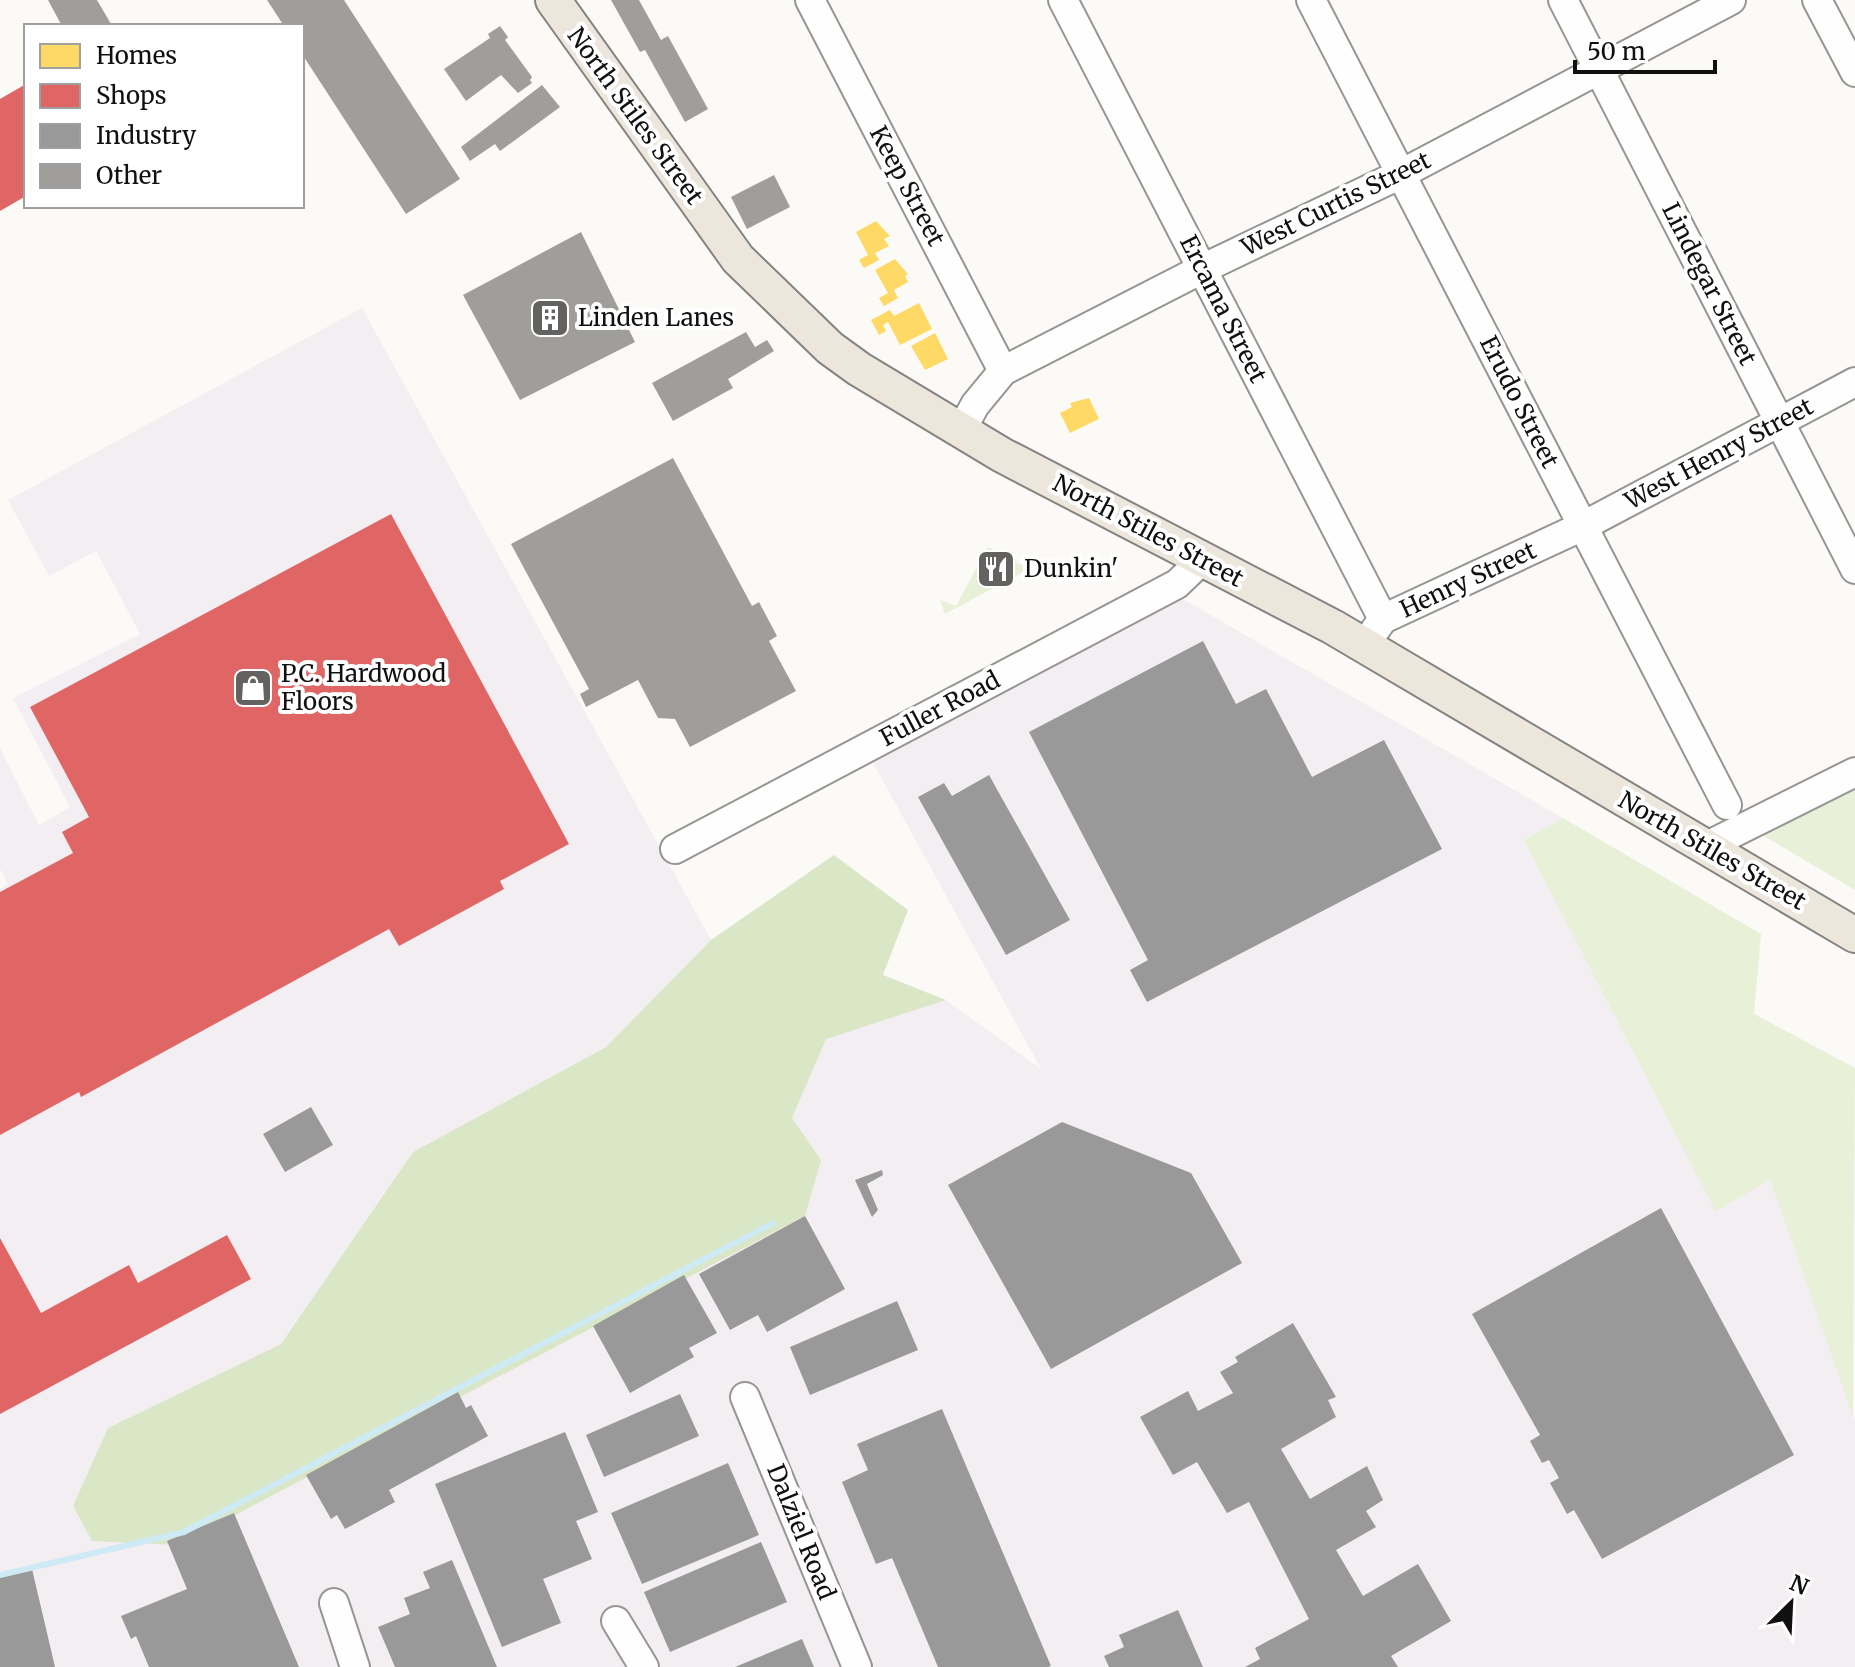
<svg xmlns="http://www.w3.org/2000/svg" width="1855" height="1667" viewBox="0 0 1855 1667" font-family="Merriweather,serif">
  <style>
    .industrial { fill: #f3eef2 }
    .green { fill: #e8f0d7 }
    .forest { fill: #dae7c6 }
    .homes { fill: #ffd966 }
    .shops { fill: #e06666 }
    .industry { fill: #999 }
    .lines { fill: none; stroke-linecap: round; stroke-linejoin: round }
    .stream { stroke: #ceebf5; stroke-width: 6 }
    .building { fill: #a09e9b }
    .minor-casing { stroke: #969594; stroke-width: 32 }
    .major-casing { stroke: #848381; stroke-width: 38 }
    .minor { stroke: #fffefe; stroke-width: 28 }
    .major { stroke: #ece6dc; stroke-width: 34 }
    .labels { text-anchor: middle; stroke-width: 8; stroke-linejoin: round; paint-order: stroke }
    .street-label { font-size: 24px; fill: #101010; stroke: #fff }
    .poi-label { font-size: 24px; fill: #101010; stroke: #fff; text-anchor: start }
  </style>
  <rect width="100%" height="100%" fill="#fcfaf6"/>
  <path class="industrial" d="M362 308 711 940 606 1047 413 1152 281 1344 108 1428 821 1160 791 1119 826 1038 946 1000 1041 1069 871 759 1181 598 1563 818 1525 840 1717 1212 1770 1178 1855 1419V1667H0V889L8 884 0 869V748L39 825 70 807 13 698 140 634 96 551 49 576 8 500Z"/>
  <path class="green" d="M988 547 1029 569 945 614 940 600 956 606Z
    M1855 782V890L1759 833Z
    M1563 818 1761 934 1754 1014 1855 1068 1853 1416 1770 1179 1716 1212 1524 840Z"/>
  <path class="forest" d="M834 855 908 910 883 975 946 1000 826 1039 792 1118 821 1160 805 1216 178 1545 92 1541 73 1506 108 1428 281 1344 413 1152 606 1047 711 940Z"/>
  <path class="homes" d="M876 221 890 236 884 239 889 246 875 253 879 260 864 268 859 260 868 255 856 232Z
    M895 259 908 274 905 276 908 282 894 290 898 298 884 306 879 298 888 293 875 270Z
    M919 303 932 329 900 345 888 322 883 325 886 331 879 335 871 320 890 310 894 316Z
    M935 333 948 359 925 370 911 346Z
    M1089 398 1099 419 1070 433 1060 413 1072 407 1070 403Z"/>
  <path class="shops" d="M26 84V196L0 211V99Z
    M391 514 569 844 500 881 504 889 399 946 389 929 81 1097 79 1092 0 1135V892L73 853 62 832 89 817 30 707Z
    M227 1235 251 1279 0 1414V1238L41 1313 129 1265 138 1283Z"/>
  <path class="industry" d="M1203 641 1236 704 1266 689 1312 777 1384 740 1442 849 1147 1002 1130 970 1148 960 1029 732Z
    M989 775 1070 920 1006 955 918 797 944 783 952 796Z
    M311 1107 333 1145 285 1172 263 1134Z
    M1062 1122 1191 1173 1242 1263 1051 1369 948 1185Z
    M882 1170 883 1175 867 1184 878 1210 872 1217 855 1180Z
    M1661 1208 1794 1455 1602 1559 1574 1510 1567 1514 1550 1483 1559 1478 1549 1460 1542 1463 1530 1441 1540 1435 1472 1314Z
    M805 1216 845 1289 767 1332 758 1315 730 1330 699 1274Z
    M684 1275 717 1333 689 1348 694 1357 630 1393 593 1326Z
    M897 1301 918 1350 810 1395 790 1347Z
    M1293 1323 1336 1397 1328 1400 1336 1417 1281 1449 1310 1499 1367 1466 1383 1500 1366 1511 1376 1527 1336 1550 1363 1596 1418 1564 1451 1621 1391 1656 1398 1667H1245L1260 1659 1255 1648 1309 1619 1249 1502 1227 1513 1197 1462 1173 1475 1140 1417 1188 1391 1198 1411 1233 1393 1220 1372 1238 1362 1235 1357Z
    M458 1392 466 1408 471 1405 488 1436 389 1490 395 1502 345 1529 337 1515 331 1519 306 1475Z
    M680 1394 699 1436 604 1477 586 1435Z
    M942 1409 1051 1666 1048 1667H938L892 1558 876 1564 842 1482 868 1470 857 1444Z
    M565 1432 598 1512 576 1521 592 1559 543 1579 561 1623 502 1647 435 1484Z
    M728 1463 759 1535 642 1584 611 1513Z
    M234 1513 299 1667H149L136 1636 131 1639 121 1616 187 1589 167 1541Z
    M761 1542 787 1602 670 1652 644 1592Z
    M452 1560 497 1667H395L378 1627 410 1614 404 1598 430 1588 423 1572Z
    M32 1569 55 1667H0V1577Z
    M1178 1610 1203 1667H1109L1104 1656 1124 1647 1119 1635Z
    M802 1639 814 1667H735Z"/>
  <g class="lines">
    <path class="stream" d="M0 1575 184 1532 773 1223"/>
  </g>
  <path class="building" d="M48 0H97L111 24 62 26Z
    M267 0H344L460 179 406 214 302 54V26H284Z
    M611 0H639L661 40 668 36 708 109 685 122 645 50 640 52Z
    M500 26 508 37 505 40 532 77 530 80 532 83 518 93 501 75 466 101 444 69 490 38 488 34Z
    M542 85 560 107 500 151 495 144 470 161 461 147Z
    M774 175 790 207 747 229 731 197Z
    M581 232 635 342 520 400 463 295Z
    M746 332 755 347 767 340 774 351 728 379 733 388 673 421 652 383Z
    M673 458 752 606 759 602 777 636 769 641 796 691 690 747 675 719 658 718 638 680 586 707 580 694 589 689 511 544Z"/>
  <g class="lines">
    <defs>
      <path id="minor" d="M810 0 1003 371
        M1063 0 1383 619
        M1311 0 1727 805
        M1563 0 1855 569
        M1817 0 1855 72
        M962 429 975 405 1003 371 1202 269 1401 174 1731 0
        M1373 633 1383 619 1583 526 1855 382
        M1705 847 1855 772
        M675 849 1177 584 1201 561
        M745 1397 857 1667
        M334 1603 355 1667
        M616 1621 644 1667"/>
      <path id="major" d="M553 0 738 259 830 348 859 369 1002 455 1333 627 1855 935"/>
    </defs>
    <use href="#minor" class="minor-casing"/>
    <use href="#major" class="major-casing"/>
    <use href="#minor" class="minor"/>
    <use href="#major" class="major"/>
  </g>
  <defs>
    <symbol id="building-square" viewBox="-11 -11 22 22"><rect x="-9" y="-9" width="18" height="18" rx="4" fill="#636260" stroke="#fff"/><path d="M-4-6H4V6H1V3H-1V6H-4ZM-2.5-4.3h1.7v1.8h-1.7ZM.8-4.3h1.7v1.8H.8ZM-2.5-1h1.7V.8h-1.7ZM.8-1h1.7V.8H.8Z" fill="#fff"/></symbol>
    <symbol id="restaurant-square" viewBox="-11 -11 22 22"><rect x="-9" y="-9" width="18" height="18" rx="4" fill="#636260" stroke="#fff"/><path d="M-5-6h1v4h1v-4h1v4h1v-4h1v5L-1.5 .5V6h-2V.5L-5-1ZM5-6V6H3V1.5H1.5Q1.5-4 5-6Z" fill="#fff"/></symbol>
    <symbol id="shop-square" viewBox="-11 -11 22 22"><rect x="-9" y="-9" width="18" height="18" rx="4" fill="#636260" stroke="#fff"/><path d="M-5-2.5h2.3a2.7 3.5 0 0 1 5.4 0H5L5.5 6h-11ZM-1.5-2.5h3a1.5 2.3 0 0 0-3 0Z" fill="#fff"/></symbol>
  </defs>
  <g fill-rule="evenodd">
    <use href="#building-square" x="528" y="296" width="44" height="44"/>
    <use href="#restaurant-square" x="974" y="547" width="44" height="44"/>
    <use href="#shop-square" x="231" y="666" width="44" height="44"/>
  </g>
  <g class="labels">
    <g class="street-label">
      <text transform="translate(635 116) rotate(54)" y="8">North Stiles Street</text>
      <text transform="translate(907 186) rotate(62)" y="8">Keep Street</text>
      <text transform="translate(1336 204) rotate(-26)" y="8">West Curtis Street</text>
      <text transform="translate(1709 284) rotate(63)" y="8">Lindegar Street</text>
      <text transform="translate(1223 309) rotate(63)" y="8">Ercama Street</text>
      <text transform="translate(1519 402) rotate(63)" y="8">Erudo Street</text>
      <text transform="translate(1719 454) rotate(-28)" y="8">West Henry Street</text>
      <text transform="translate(1148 531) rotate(28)" y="8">North Stiles Street</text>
      <text transform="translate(1468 580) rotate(-25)" y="8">Henry Street</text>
      <text transform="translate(940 709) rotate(-28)" y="8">Fuller Road</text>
      <text transform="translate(1712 851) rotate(30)" y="8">North Stiles Street</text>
      <text transform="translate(801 1532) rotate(68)" y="8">Dalziel Road</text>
    </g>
    <g class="poi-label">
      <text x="578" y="326">Linden Lanes</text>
      <text x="1024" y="577">Dunkin'</text>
      <text x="281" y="682">P.C. Hardwood<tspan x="281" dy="28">Floors</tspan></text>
    </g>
  </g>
  <rect x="24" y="24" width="280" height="184" fill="#ffffff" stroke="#9f9f9f" stroke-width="2"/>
  <rect x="40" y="44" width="40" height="24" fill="#ffd966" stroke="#9f9f9f" stroke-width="2"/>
  <text x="96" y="64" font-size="24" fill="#101010">Homes</text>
  <rect x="40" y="84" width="40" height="24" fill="#e06666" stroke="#9f9f9f" stroke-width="2"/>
  <text x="96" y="104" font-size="24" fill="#101010">Shops</text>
  <rect x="40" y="124" width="40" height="24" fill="#999999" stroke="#9f9f9f" stroke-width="2"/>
  <text x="96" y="144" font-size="24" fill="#101010">Industry</text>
  <rect x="40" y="164" width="40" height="24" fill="#a09e9b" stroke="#9f9f9f" stroke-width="2"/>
  <text x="96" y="184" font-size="24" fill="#101010">Other</text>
  <g transform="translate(1791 1603) rotate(24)" stroke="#ffffff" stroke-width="6" paint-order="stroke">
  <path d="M0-6L14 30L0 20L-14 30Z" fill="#101010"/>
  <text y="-12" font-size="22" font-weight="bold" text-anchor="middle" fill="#101010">N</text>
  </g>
  <path d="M1575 60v12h140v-12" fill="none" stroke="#101010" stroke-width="4"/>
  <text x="1587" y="60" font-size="24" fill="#101010" stroke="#ffffff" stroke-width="6" paint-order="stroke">50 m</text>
</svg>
